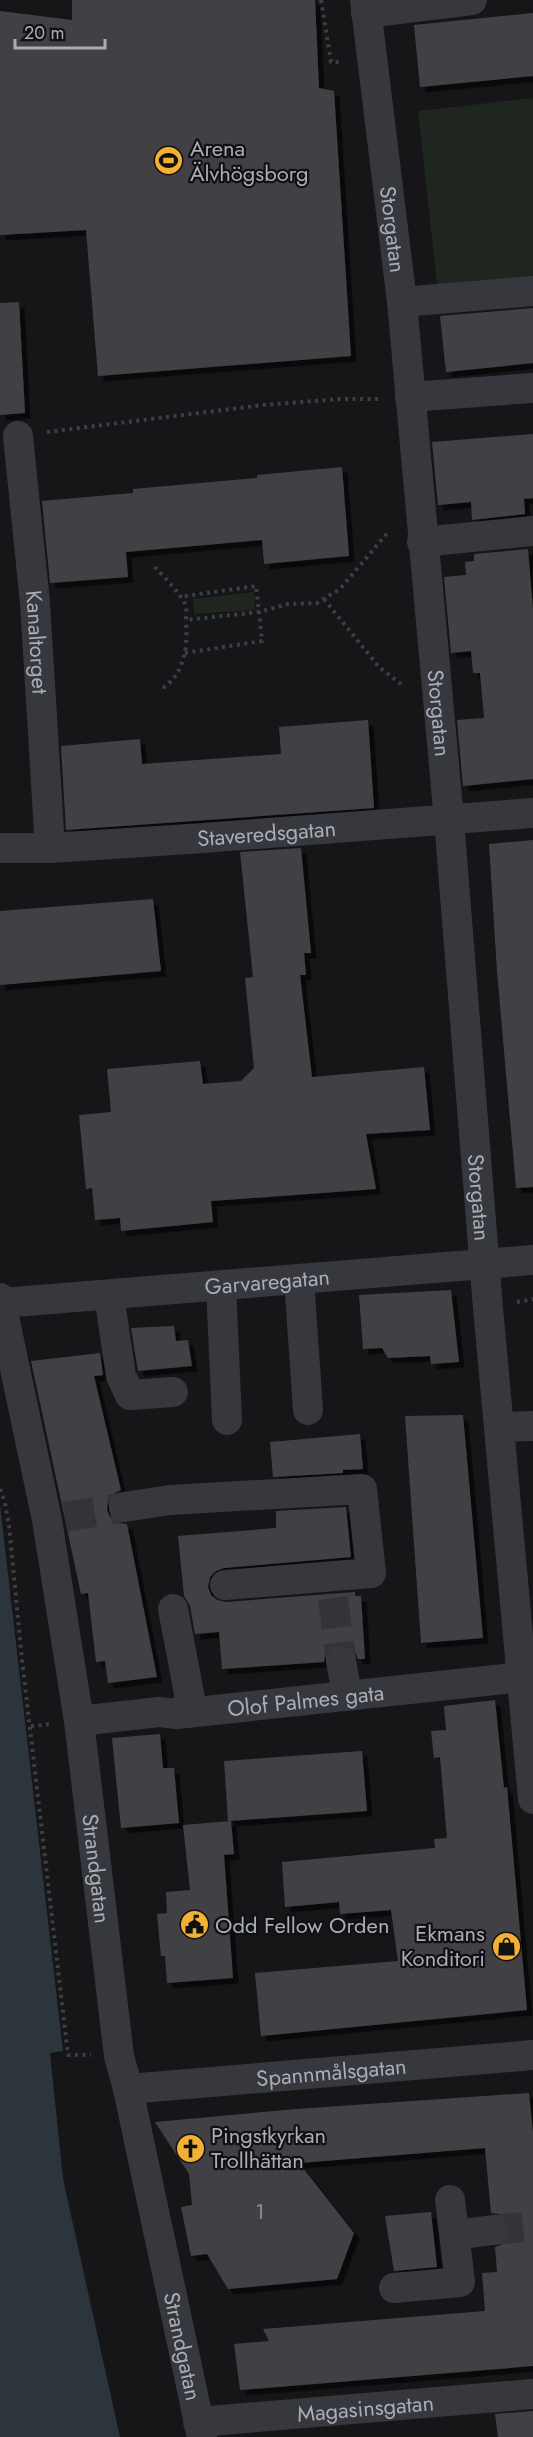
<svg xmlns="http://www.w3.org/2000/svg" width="533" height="2437" viewBox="0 0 533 2437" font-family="Jost,sans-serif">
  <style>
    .green { fill: #1e261f }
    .water { fill: #2c353c }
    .building { fill: #404145; filter: url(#shadow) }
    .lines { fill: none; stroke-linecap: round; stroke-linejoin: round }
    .minor-tunnel { stroke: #333438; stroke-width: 30; stroke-dasharray: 30 15; stroke-linecap: butt }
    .path { stroke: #3d3f44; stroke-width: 4; stroke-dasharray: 3 4.5; stroke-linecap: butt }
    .minor { stroke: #37383d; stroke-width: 30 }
    .labels { text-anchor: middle; stroke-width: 4.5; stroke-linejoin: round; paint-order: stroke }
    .number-label { font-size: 20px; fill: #8e929b }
    .poi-label { font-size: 22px; fill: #a8adb8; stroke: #111113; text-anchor: start }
    .street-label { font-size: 22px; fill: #a8adb8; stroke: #111113 }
  </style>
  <defs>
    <filter id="shadow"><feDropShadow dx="5.5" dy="5.5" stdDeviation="0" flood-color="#0009"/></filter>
  </defs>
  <rect width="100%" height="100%" fill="#161618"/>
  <path class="green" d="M533 98V301L440 311 418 111Z
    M254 592 255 610 194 614 193 599Z"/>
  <path class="water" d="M0 1505 63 2051 50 2053 63 2179 120 2437H0Z"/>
  <path class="building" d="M72 0H315L319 88 334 91 351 356 98 376 86 230 0 235V11L72 20Z
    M533 13V76L420 87 414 25Z
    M19 302 25 413 0 415V303Z
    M533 308V363L446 372 440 316Z
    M533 434V498L524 499 525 514 472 520 471 502 438 505 432 442Z
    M342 467 349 556 264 564 262 540 126 552 128 577 50 583 42 501 133 493V489L257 478V475Z
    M528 549 533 610V779L463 786 457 720 484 718 480 673H473L471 651 451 653 444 577 466 575 465 562 474 561V554Z
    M368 720 374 808 66 830 61 746 140 739 142 764 281 754 279 727Z
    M533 840V1187L516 1188 497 971 489 844Z
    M301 848 311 953H304L306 975H300L312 1077 424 1067 430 1130 366 1134 376 1189 211 1201 213 1222 121 1231 120 1218 95 1220 92 1188 86 1189 79 1115 111 1112 107 1069 200 1061 203 1084 241 1081 254 1068 245 978 253 977 240 852Z
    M153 899 161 971 0 985V911Z
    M451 1290 459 1362 431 1364 430 1356 388 1358 382 1348 363 1349 359 1295Z
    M174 1326 176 1341 188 1340 192 1366 138 1371 131 1328Z
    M100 1353 103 1375 94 1376 121 1490 113 1494 108 1500 107 1510 110 1517 117 1523 127 1524 157 1677 108 1683 105 1661 96 1662 88 1593 81 1594 31 1361Z
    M463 1415 483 1638 421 1643 405 1416Z
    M360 1434 363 1469 343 1470V1473L273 1477 270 1442Z
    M346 1507 351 1557 224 1568 216 1571 210 1577 208 1587 211 1595 217 1600 226 1602 355 1592V1596H361L365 1659H358L354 1649 346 1645 339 1644 329 1648 325 1655 324 1662 222 1669 219 1632 195 1634 190 1606 184 1596 178 1536 276 1528V1511Z
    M495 1700 504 1788 507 1787 527 2010 261 2036 255 1973 398 1961 391 1910 340 1914 339 1902 285 1907 282 1862 435 1848 434 1839 447 1838 440 1757 434 1758 431 1731 446 1730 444 1706Z
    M160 1734 163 1768H174L179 1823 121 1828 112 1738Z
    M362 1751 367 1811 228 1821 224 1761Z
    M231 1821 234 1854 224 1855 233 1978 167 1983 165 1956H161L157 1914 167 1913 166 1892 190 1890 183 1825Z
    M529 2093 533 2133V2366L240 2390 234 2344 269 2341 263 2329 485 2311 482 2273 497 2272 495 2247 503 2244 509 2237 510 2227 506 2219 499 2214 491 2213 485 2148 299 2163 354 2233 337 2279 228 2289 207 2254 191 2256 181 2207 192 2205 189 2174 155 2122 296 2109Z
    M431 2212 437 2267 394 2271 385 2216Z
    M533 2411V2437H498L495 2414Z"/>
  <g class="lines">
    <path class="minor-tunnel" d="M65 1517 124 1507
      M333 1598 341 1661
      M493 2230 533 2226"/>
    <path class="path" d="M321 0 331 62H342
      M47 432 263 405 341 399H382
      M155 567C164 577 180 593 185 604 187 608 186 615 186 620L259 612 256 586 179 597
      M324 599 379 667 401 684
      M185 653 262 641 259 612 288 604 317 603 340 589 389 531
      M163 688C185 673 188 645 186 620
      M517 1302 533 1299
      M0 1489 5 1503 9 1525 22 1660 68 2055H91
      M31 1726 51 1724"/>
    <g class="minor">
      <path id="s1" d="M365 0 402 302 449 820 488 1308 533 1799"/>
      <path d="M366 13 472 0"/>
      <path d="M402 302 533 291"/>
      <path d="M410 397 533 388"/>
      <path id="s2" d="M18 436 35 603 50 848"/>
      <path d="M422 542 533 531"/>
      <path id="s3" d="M0 848H50L189 839 533 813"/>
      <path d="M299 1279 308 1410"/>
      <path d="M221 1286 227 1420"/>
      <path d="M109 1295 121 1376 130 1395 173 1392"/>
      <path id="s4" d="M0 1298 47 1520 79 1721 119 2056 128 2089 202 2437"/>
      <path id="s5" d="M1 1303 533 1260"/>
      <path d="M499 1427 533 1426"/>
      <path d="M124 1507 170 1500 362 1489 371 1573 225 1585"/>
      <path d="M173 1609 191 1704 177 1714"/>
      <path d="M341 1661 347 1694"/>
      <path id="s6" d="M79 1721 159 1712 177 1714 533 1676"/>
      <path id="s7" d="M128 2089 533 2055"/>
      <path d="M455 2235 493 2230"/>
      <path d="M394 2288 460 2282 450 2200"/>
      <path id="s8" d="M198 2422 533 2394"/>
    </g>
  </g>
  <defs>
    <symbol id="stadium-disc" viewBox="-11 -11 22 22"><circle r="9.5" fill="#f2b134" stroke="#111113"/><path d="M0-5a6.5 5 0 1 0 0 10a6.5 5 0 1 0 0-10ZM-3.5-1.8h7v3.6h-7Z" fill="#111"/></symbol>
    <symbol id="civic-disc" viewBox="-11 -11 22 22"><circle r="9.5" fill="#f2b134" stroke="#111113"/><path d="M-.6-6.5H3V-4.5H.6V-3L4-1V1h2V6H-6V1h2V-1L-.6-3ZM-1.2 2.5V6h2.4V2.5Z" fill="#111"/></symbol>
    <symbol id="shop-disc" viewBox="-11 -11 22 22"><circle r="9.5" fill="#f2b134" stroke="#111113"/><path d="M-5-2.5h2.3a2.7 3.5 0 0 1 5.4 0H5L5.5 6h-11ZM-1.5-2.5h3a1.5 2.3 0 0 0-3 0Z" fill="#111"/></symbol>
    <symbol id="church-disc" viewBox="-11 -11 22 22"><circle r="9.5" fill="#f2b134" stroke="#111113"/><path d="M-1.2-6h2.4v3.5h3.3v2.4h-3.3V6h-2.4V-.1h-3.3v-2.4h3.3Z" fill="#111"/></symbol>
  </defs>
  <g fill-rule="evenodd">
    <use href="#stadium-disc" x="152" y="144" width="33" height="33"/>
    <use href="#civic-disc" x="178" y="1908" width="33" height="33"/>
    <use href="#shop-disc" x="490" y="1930" width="33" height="33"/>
    <use href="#church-disc" x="174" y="2132" width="33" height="33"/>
  </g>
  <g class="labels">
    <g class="number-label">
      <text x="260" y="2219">1</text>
    </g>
    <g class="poi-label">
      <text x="190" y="156">Arena<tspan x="190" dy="25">Älvhögsborg</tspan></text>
      <text x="215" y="1933">Odd Fellow Orden</text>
      <text x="485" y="1941" text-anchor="end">Ekmans<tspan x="485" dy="25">Konditori</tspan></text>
      <text x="211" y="2143">Pingstkyrkan<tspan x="211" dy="25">Trollhättan</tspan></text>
    </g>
    <g class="street-label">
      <text dy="8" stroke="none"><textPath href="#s1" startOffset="231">Storgatan</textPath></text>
      <text dy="8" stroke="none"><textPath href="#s2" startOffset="207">Kanaltorget</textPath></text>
      <text dy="8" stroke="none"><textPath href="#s1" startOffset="717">Storgatan</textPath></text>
      <text dy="8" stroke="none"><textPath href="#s3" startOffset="267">Staveredsgatan</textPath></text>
      <text dy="8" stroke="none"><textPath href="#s1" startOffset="1203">Storgatan</textPath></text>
      <text dy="8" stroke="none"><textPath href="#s5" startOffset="267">Garvaregatan</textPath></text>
      <text dy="8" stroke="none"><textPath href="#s6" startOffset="228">Olof Palmes gata</textPath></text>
      <text dy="8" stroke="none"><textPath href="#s4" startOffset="579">Strandgatan</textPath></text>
      <text dy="8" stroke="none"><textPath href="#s7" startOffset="204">Spannmålsgatan</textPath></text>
      <text dy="8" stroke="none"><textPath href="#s4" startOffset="1065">Strandgatan</textPath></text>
      <text dy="8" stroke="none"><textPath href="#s8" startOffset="168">Magasinsgatan</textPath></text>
    </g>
  </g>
  <path d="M15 39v9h90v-9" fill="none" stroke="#a8adb8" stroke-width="3"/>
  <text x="24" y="39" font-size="18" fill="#a8adb8" stroke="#111113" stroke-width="4.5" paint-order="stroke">20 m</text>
</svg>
